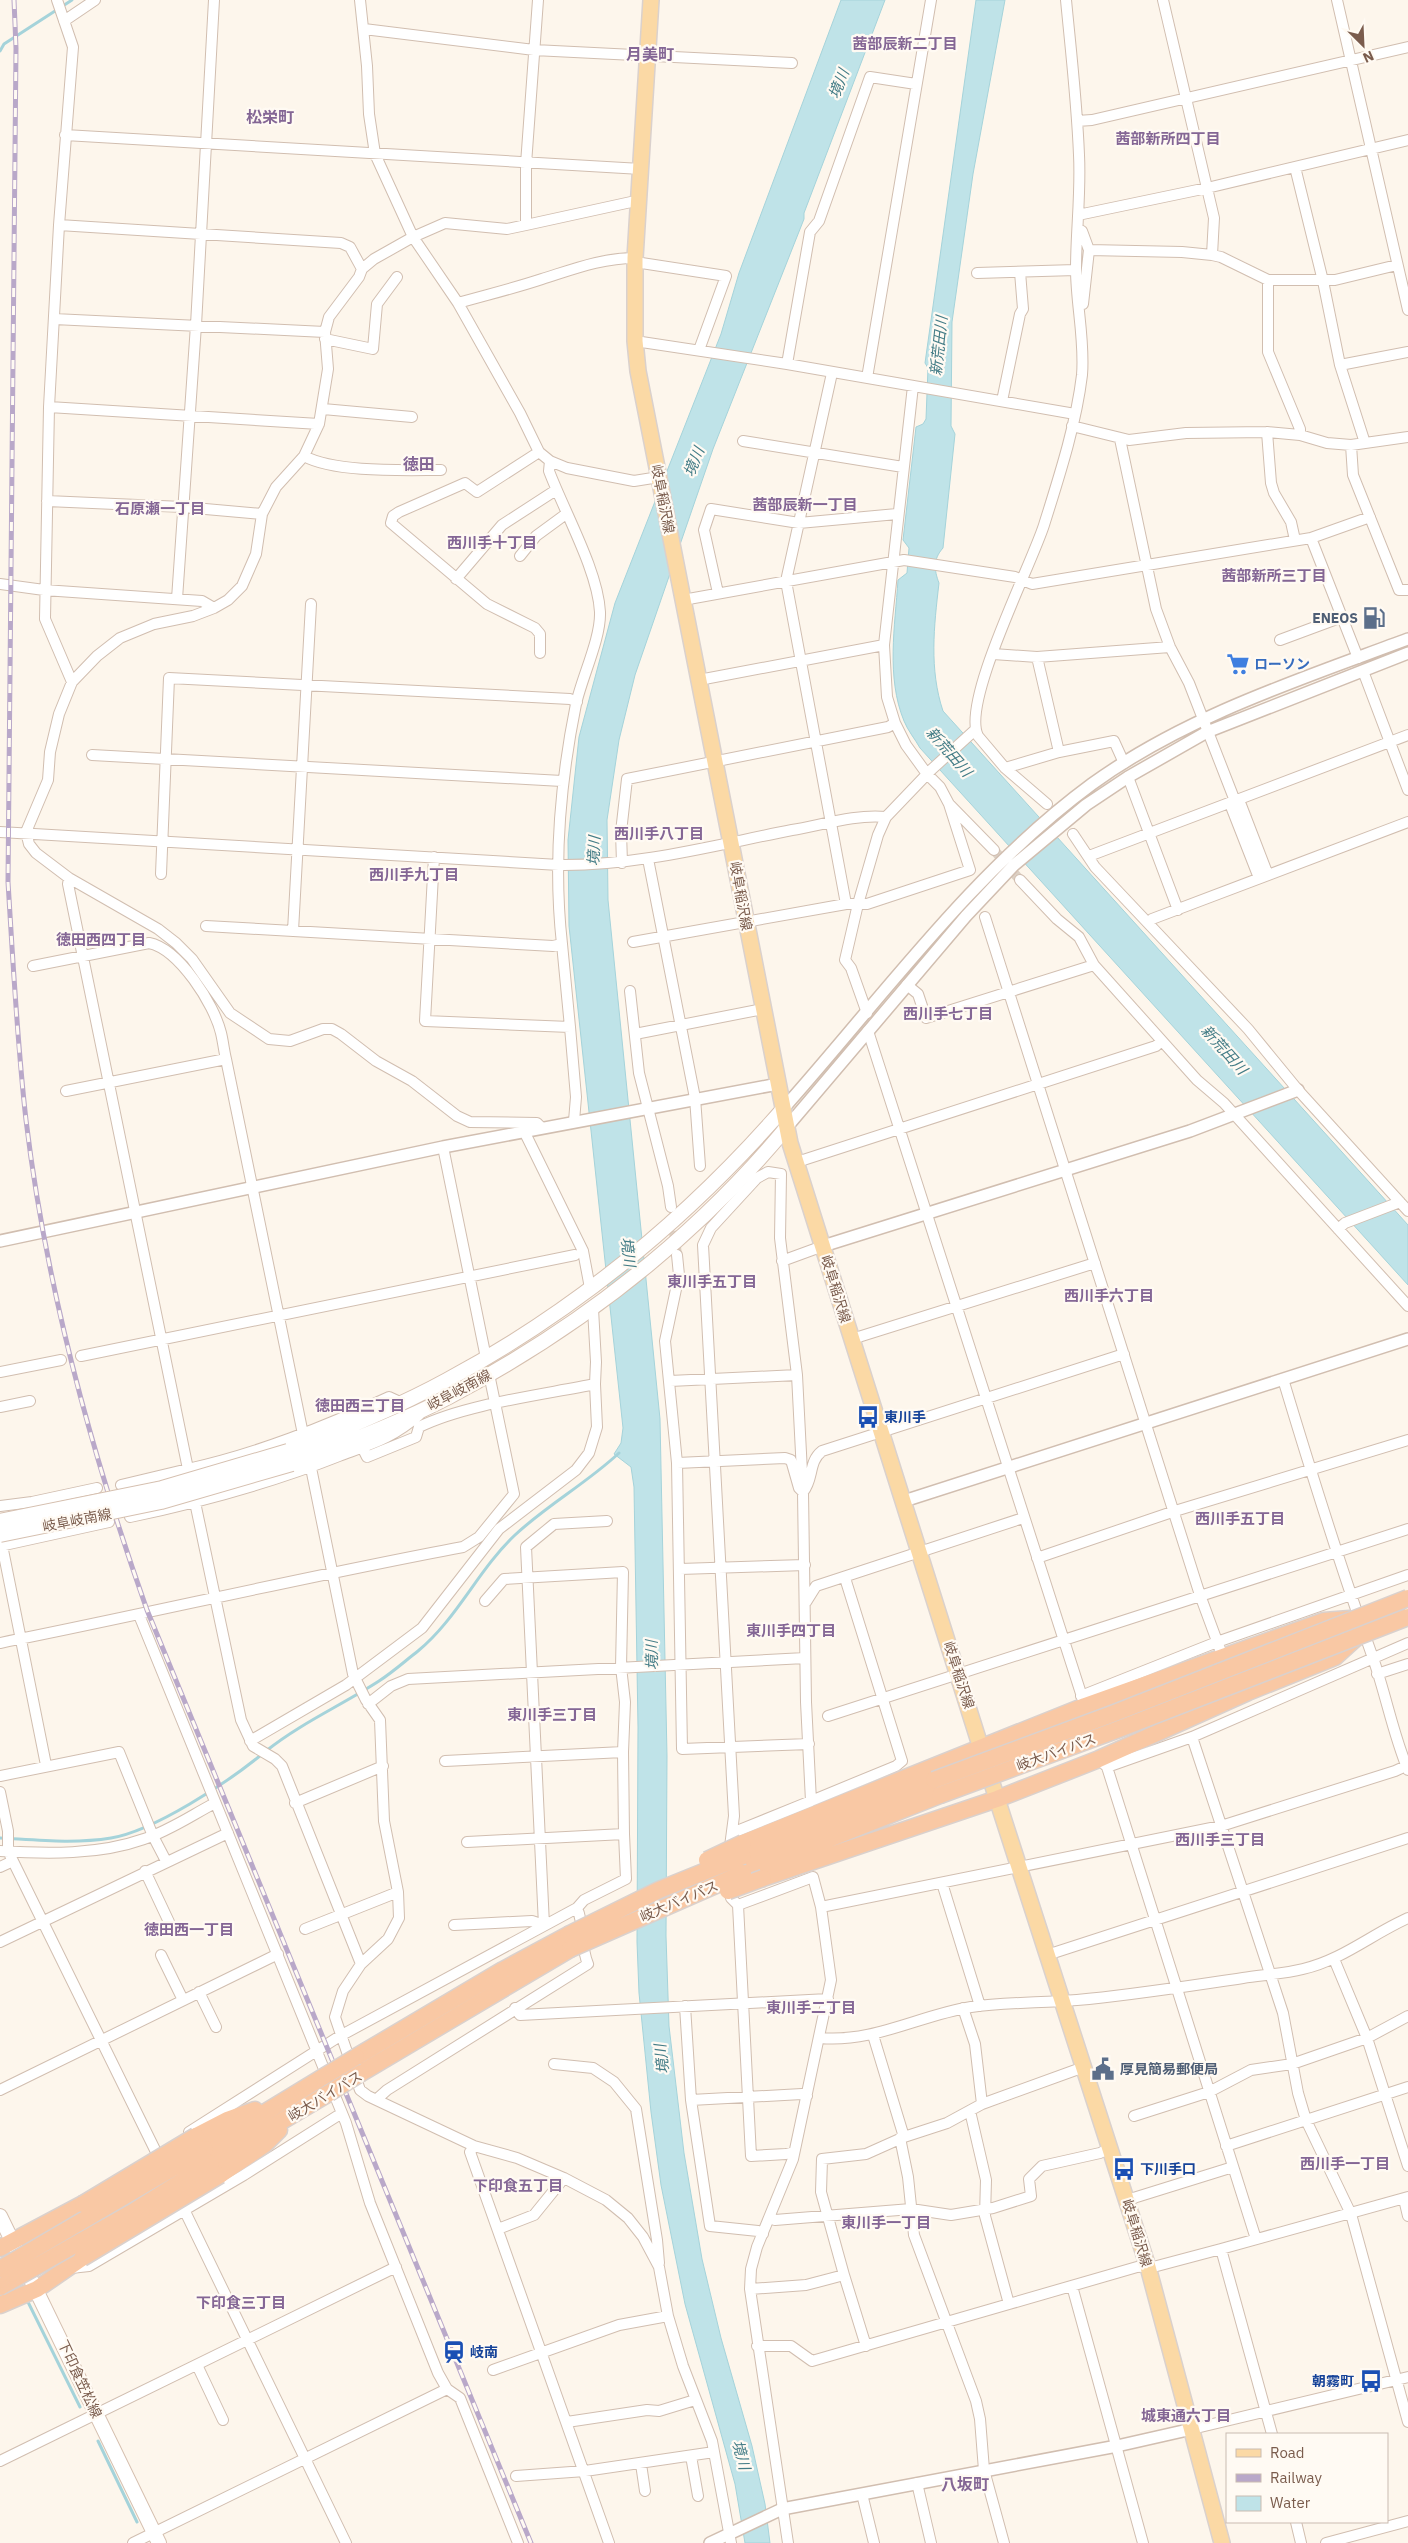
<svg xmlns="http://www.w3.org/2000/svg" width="1408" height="2543" viewBox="0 0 1408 2543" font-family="'IBM Plex Sans','Noto Sans JP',sans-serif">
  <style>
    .water { fill: #bfe3e8; stroke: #a5d3da }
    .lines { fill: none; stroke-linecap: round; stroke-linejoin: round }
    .stream { stroke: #a5d3da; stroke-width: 3 }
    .minor-tunnel { stroke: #dcd0c4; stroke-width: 10; stroke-dasharray: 10 5; stroke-linecap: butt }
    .minor-casing { stroke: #d1beb0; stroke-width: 12 }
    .tertiary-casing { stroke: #d1beb0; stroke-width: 14 }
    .secondary-casing { stroke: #d6c0b0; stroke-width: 16 }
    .primary-casing { stroke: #dad1cd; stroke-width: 18 }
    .trunk-casing { stroke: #dad1cd; stroke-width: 19 }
    .minor { stroke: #fff; stroke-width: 10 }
    .tertiary { stroke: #fff; stroke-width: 11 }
    .secondary { stroke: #fff; stroke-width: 14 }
    .primary { stroke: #fbd9a5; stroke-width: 15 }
    .trunk { stroke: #f9c8a4; stroke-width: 16 }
    .rail-casing { stroke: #b9a8c9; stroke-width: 5 }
    .rail { stroke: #fffaf3; stroke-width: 3; stroke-dasharray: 9; stroke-linecap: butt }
    .secondary-bridge-casing { stroke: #d6c0b0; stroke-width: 16; stroke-linecap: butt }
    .trunk-bridge-casing { stroke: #dad1cd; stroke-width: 19; stroke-linecap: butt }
    .secondary-bridge { stroke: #fff; stroke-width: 14 }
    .trunk-bridge { stroke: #f9c8a4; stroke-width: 16 }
    .labels { text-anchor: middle; stroke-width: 4.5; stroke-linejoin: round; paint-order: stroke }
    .street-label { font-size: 14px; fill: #7a5c4d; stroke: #fffaf3 }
    .service-label { font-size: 14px; font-weight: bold; fill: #4e5e75; stroke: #fffaf3; text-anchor: end }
    .shop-label { font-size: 14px; font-weight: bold; fill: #366cbe; stroke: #fffaf3; text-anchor: start }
    .transit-label { font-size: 14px; font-weight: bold; fill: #164399; stroke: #fffaf3; text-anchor: start }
    .neighbourhood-label { font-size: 15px; font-weight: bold; fill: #846695; stroke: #fffaf3 }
    .water-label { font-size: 15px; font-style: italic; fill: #437c86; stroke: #fffaf3 }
    .quarter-label { font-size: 16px; font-weight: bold; fill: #846695; stroke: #fffaf3 }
  </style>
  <rect width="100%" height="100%" fill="#fdf6ec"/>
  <path class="water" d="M841 0H885L804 213V219L713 449 635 675 619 740 607 820 608 900 660 1419 667 1756 666 1936 669 2026 684 2153 702 2259 721 2338 752 2446 765 2504 770 2543H745L735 2484 685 2304 661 2185 651 2112 639 1993 637 1942 638 1727 634 1487 631 1467 614 1454 621 1443 623 1428 569 926 568 840 579 737 615 603 721 334 739 273Z
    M976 0H1005L973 174 952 322 951 426 955 434 943 548C933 559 934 570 939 583 934 626 929 669 943 711L1408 1225V1285L920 748C915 739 908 731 904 721 886 677 895 626 898 580L907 573 909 548 903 540 916 427 923 424 926 419 928 368 925 363Z"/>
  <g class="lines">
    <path class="stream" d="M0 51 4 44 72 0
      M266 1751C301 1723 342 1705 379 1681 393 1672 405 1661 418 1651 457 1619 478 1570 515 1535 547 1505 587 1483 619 1453
      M0 1838C37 1840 74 1844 111 1838 154 1831 228 1782 261 1755
      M27 2300 80 2407
      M98 2441 137 2522"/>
    <path class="minor-tunnel" d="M1051 808 1073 834
      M994 850 1020 880
      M672 1216 677 1255"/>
    <defs>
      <path id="minor" d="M57 0 73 47 59 225 49 407 45 619 72 682
        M360 0 367 66 369 114 375 154 413 237 458 303 520 413 539 452 550 461 567 468 634 481 659 477
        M538 0 526 164V225L631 202 639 203
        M1163 0 1214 218 1212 255
        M1337 0 1408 310
        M64 21 95 0
        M364 29 534 50 792 63
        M1077 121 1092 120 1408 47
        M65 135 641 169
        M1295 167 1323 281 1340 365 1365 443
        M1078 215 1207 188 1408 140
        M59 225 341 243 350 247 362 269
        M1078 229 1082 231 1089 250 1083 304
        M1089 250 1182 252 1212 255 1221 257 1268 280H1335L1397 265
        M635 262 726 276 699 350
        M977 273 1076 270
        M1268 280V352L1300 429V435
        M458 303C486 295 515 288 542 279 574 269 602 258 635 258
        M54 319 325 332
        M325 339 373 349 377 304 397 277
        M635 341 787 364 1075 414
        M787 364 810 232 819 221 870 77 916 84
        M1340 365 1408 352
        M832 373 786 581 846 904
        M867 378 931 0
        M1002 401 1020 314 1023 309 1020 272
        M49 407 319 424
        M323 409 412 417
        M1072 426 1129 440 1186 433 1267 432 1300 435 1327 443 1351 445 1408 437
        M1267 432 1271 483 1274 493 1291 522 1295 540
        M1120 439 1156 609 1170 647 1189 683 1235 801 1241 805 1268 875
        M743 441 903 467
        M1351 445 1353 475 1399 590H1408
        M539 452 477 492 465 483 399 512 393 516 391 523 487 604 535 628 540 634V653
        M304 456C335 473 405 470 441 470
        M47 501 183 507 262 514
        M1311 538 1358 658
        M520 556 536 536 566 514
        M456 579 502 525 556 490
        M0 584 44 590 202 601 214 608
        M718 593 704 530 711 509 799 523 897 514
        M177 599 196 325 214 0
        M683 600 904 560 1015 577 1032 584 1311 538 1370 517
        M1280 640 1342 617
        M993 654 1037 657 1170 647
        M1037 657 1059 752
        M1363 671 1408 790
        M699 680 884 645
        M92 755 562 781
        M1005 768 1059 752 1114 741 1124 763
        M1128 777 1178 910
        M1235 801 1232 809 1259 878
        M949 804 994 850
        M1047 804 1005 768 978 736C961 702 1031 566 1044 525 1059 477 1076 425 1082 375 1085 340 1076 304 1076 269 1076 231 1081 193 1079 155 1077 103 1071 52 1066 0
        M0 832 559 865C638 866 715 845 792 830 822 825 855 814 886 817
        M1073 834 1095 867 1248 1029 1298 1090 1408 1211
        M1089 856 1408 735
        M434 857 425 1021 570 1027 562 944
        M648 859 695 1098 700 1166
        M622 863 621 832 627 779 888 727 895 723
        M161 874 169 678 570 699 577 702
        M69 878 158 929 176 943 192 959 230 1013 269 1039 290 1041 323 1029H332L341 1034 376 1061 412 1081 457 1116 470 1122 537 1123 542 1128
        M1020 880 1057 919 1079 937 1094 965 1197 1080 1224 1103 1408 1306
        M985 917 1200 1595 1221 1652
        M1148 923 1152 919 1408 822
        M206 926 553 946 562 944C553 863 560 783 576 704 582 677 601 638 600 612 598 571 564 511 549 471L550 461
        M293 931 311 604
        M633 942 846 904H867L970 870 949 804 940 787 927 774 906 745 895 723 887 697 884 645 913 386
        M33 966 149 943C179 949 214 1004 221 1033 223 1041 224 1051 226 1059
        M907 985 918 994 926 1018 1094 965
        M630 991 639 1073 668 1186 671 1207
        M867 1013 851 968 845 960 858 904 878 835 886 817 931 770 975 730
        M570 1027 576 1097 574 1121
        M868 1031 1085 1706
        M635 1034 763 1009
        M66 1091 226 1059 304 1439
        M524 1131 583 1251 590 1288
        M443 1147 486 1358
        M797 1162 1156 1046 1161 1041
        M1338 1229 1345 1223 1400 1202
        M677 1255 679 1275 665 1341 677 1463 682 1749 809 1744
        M782 1261 823 1246
        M852 1339 1095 1263
        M81 1356 575 1255
        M0 1372 61 1360
        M1283 1379C1311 1472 1340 1566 1373 1658 1386 1695 1393 1734 1408 1770
        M670 1381 797 1375
        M402 1403 389 1397C324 1427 259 1453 188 1469L68 884 69 878 36 853 29 844 26 832 48 780 50 752 59 714 72 682 97 656 120 638 154 624 193 616 214 608 228 600 242 586 256 554 262 514 276 487 304 456 319 424 328 369 325 332 329 317 359 277 362 269 374 259 413 237 445 223 507 229 526 225
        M0 1407 30 1401
        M362 1447 367 1457 416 1437 419 1427C466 1404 541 1395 595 1384L596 1362 593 1309
        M310 1463 353 1674 366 1700 380 1720 384 1821 398 1892 399 1918 388 1939 361 1964 343 1991 335 2017 360 2090 368 2096 474 2146 517 2158 564 2178 606 2200 628 2218 643 2237 659 2267 668 2316 683 2366 712 2441 731 2543
        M677 1463 785 1458 791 1460 799 1488 803 1492C814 1479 808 1462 822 1451L1124 1354
        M121 1485 188 1469 241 1720 253 1746 275 1759 282 1766 361 1964
        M0 1506 32 1502 97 1488
        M130 1517C201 1502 271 1483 339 1456 371 1444 393 1438 419 1415
        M0 1535 46 1765
        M0 1546 109 1522
        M1037 1558 1175 1511 1408 1440
        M680 1569 805 1565
        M485 1601 504 1579 623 1572 621 1667 625 1702 623 1752 624 1834
        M806 1602 816 1586 1023 1518
        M139 1615 346 2123 370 2203 438 2373 447 2389 460 2398 518 2543
        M0 1643C155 1612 308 1576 463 1547L479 1537 514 1494 489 1374
        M1377 1674 1408 1664
        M1081 1696 1217 1642 1408 1575
        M368 1704 391 1686 408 1679 805 1658
        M828 1716 1408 1529
        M1192 1737 1283 2013 1298 2093 1306 2120 1351 2214 1408 2422
        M250 1741 346 1685 422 1628 499 1529 576 1470 589 1453 597 1427 595 1384
        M1099 1759 1107 1767 1256 2239
        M445 1761 623 1752
        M1107 1767 1192 1737 1408 1643
        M0 1776 119 1752 153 1836 166 1861
        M0 1792 8 1831V1851L161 2162
        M811 1801 896 1766 902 1761 845 1578
        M295 1803 383 1766
        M0 1851C47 1854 99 1855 144 1839 169 1831 192 1815 215 1803
        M729 1854 734 1816 703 1245 711 1228 757 1178 768 1172 781 1174 780 1238 797 1375 803 1492 806 1702 811 1801 732 1833
        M0 1867 13 1861
        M145 1871 169 1922
        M942 1883 980 2006
        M731 1886V1898L738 1905
        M738 1905 813 1877 821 1907 831 1980 793 2159 757 2247 751 2269 750 2289 788 2543
        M738 1905 751 2156 786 2154 794 2152
        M821 1907 1221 1826 1395 1771 1408 1765
        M454 1925 532 1921 544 1925 526 1547 554 1524 607 1521
        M305 1929 398 1892
        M0 1942 228 1833
        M161 1955 183 2000
        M1047 1955 1408 1838
        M1334 1959 1367 2038 1408 2166
        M199 1992 216 2027
        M685 2006 691 2100
        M515 2008 520 2015 828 1999
        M963 2008 975 2044 982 2104
        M873 2035 904 2137
        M820 2038C874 2043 920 2015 971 2007 1006 2002 1042 2003 1077 2000 1133 1995 1188 1986 1243 1978 1262 1975 1283 1974 1303 1969 1342 1960 1372 1934 1408 1918
        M554 2064 593 2068 614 2082 636 2109 657 2240 659 2263
        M0 2090 278 1954
        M377 2099 387 2090 588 1964C580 1946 585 1926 577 1908
        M1134 2116 1209 2092 1251 2070 1292 2064 1367 2038 1408 2016
        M189 2132 340 2036 577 1908 584 1900 626 1879 624 1834 467 1842
        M900 2138 908 2177 914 2235 976 2401 980 2419 984 2470 1004 2543
        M474 2146 470 2152 609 2543
        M1226 2146 1408 2087
        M177 2195 346 2543
        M1404 2199 1408 2216
        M1127 2200 1233 2167
        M771 2218 775 2220 911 2209 951 2215 993 2208 1031 2196 1029 2179 1042 2166 1100 2153 1110 2148
        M498 2229 534 2215 564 2178
        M763 2234 758 2231 710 2226 691 2100 802 2094 807 2096
        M1221 2249 1272 2434
        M71 2268 89 2266 244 2175 342 2113
        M844 2275 821 2192 822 2159 866 2154 904 2137 947 2123 982 2104 1084 2067
        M1072 2286 1143 2543
        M750 2289 806 2285 844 2275 866 2346
        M1009 2304 1137 2267 1157 2266 1221 2249 1408 2197
        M757 2346H791L812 2361 1009 2304 985 2216 986 2180 970 2111
        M197 2365 223 2420
        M493 2370 619 2325 668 2316
        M567 2422 647 2410 659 2411 695 2400
        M1192 2429 1408 2377
        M691 2456 698 2496
        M0 2461 396 2267
        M641 2464 645 2491
        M516 2476 585 2471 714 2452
        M917 2483 931 2543
        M862 2494 874 2543
        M1296 2522 1301 2543
        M133 2543 447 2389
        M1326 2543 1408 2521"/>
      <path id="tertiary" d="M783 1109C882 998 971 873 1092 784 1186 716 1301 679 1408 639
        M787 1127 966 916 1014 865 1086 805 1128 777 1207 732 1408 653
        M0 1241 443 1147 778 1084
        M823 1246 1190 1131 1298 1090
        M904 1501 1408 1339
        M710 2543 782 2509 1117 2446 1192 2429"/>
      <path id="secondary" d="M288 1451C342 1430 396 1408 447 1380 575 1311 688 1218 783 1109
        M292 1464C345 1443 399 1423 449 1397 577 1329 694 1239 787 1127
        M0 2216 159 2543"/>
      <path id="primary" d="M651 0 635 258V341L638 371 790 1143 997 1799 1148 2267 1222 2543"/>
      <path id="trunk" d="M743 1843 1085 1706 1324 1621 1350 1619
        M743 1856 934 1780
        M743 1873 940 1795
        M763 1878 997 1799 1099 1759 1248 1692 1335 1657 1357 1637
        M356 2057 503 1970 568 1935
        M361 2073 570 1949
        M196 2136 227 2120 255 2110
        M205 2149 323 2077
        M211 2163 329 2093
        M220 2175 264 2145 279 2130
        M0 2248 83 2204
        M0 2305 37 2289 82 2258"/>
    </defs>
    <use href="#minor" class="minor-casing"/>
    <use href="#tertiary" class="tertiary-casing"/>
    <use href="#secondary" class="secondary-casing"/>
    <use href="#primary" class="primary-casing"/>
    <use href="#trunk" class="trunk-casing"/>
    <use href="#minor" class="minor"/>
    <use href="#tertiary" class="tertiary"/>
    <use href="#secondary" class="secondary"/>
    <use href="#primary" class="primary"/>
    <use href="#trunk" class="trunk"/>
    <defs>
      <path id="rail" d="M14 0 16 48 8 882C13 962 17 1041 26 1120 46 1287 91 1452 147 1610L531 2543"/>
    </defs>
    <use href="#rail" class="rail-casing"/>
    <use href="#rail" class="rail"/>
    <defs>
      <path id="secondary-bridge" d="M0 1521 162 1488 288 1451
        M0 1535 161 1502 292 1464"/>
      <path id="trunk-bridge" d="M934 1780 1112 1714 1408 1598
        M940 1795 1119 1729 1408 1617
        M707 1860 743 1843
        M728 1891 763 1878
        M568 1935 659 1890 743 1856
        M570 1949 743 1873
        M323 2077 356 2057
        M329 2093 361 2073
        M83 2204 196 2136
        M82 2258 220 2175
        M0 2269 205 2149
        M0 2287 131 2213 211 2163"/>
    </defs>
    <use href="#secondary-bridge" class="secondary-bridge-casing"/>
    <use href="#trunk-bridge" class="trunk-bridge-casing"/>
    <use href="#secondary-bridge" class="secondary-bridge"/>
    <use href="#trunk-bridge" class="trunk-bridge"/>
  </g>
  <defs>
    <symbol id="fuel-bare" viewBox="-9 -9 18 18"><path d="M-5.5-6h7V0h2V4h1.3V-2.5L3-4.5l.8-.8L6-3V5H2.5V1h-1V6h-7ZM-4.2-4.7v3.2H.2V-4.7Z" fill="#5c6f8a" stroke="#fffaf3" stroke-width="2.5" paint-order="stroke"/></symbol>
    <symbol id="supermarket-bare" viewBox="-9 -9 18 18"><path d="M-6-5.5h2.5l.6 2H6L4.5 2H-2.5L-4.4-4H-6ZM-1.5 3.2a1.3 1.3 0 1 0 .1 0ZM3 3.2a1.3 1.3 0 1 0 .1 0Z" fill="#3f7fe0" stroke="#fffaf3" stroke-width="2.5" paint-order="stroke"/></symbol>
    <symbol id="bus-bare" viewBox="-9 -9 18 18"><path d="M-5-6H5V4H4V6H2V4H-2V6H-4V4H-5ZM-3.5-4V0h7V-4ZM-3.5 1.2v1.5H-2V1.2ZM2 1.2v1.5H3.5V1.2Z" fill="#1a4fb4" stroke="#fffaf3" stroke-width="2.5" paint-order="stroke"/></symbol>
    <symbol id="civic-bare" viewBox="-9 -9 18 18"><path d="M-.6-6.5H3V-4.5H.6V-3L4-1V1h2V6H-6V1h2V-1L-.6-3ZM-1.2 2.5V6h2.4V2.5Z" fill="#5c6f8a" stroke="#fffaf3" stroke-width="2.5" paint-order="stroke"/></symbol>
    <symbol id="station-bare" viewBox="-9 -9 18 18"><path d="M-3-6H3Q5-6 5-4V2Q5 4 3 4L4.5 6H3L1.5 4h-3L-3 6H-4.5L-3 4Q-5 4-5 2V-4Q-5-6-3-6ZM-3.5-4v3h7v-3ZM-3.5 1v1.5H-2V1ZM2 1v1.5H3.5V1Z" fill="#1a4fb4" stroke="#fffaf3" stroke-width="2.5" paint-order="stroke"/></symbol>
  </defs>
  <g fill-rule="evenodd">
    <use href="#fuel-bare" x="1358" y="602" width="32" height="32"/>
    <use href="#supermarket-bare" x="1222" y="648" width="32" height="32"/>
    <use href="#bus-bare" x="852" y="1401" width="32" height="32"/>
    <use href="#civic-bare" x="1087" y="2053" width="32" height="32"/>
    <use href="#bus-bare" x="1108" y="2153" width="32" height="32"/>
    <use href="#station-bare" x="438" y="2336" width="32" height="32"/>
    <use href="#bus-bare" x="1355" y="2365" width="32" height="32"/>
  </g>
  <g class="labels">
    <g class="street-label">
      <text transform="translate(663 499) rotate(79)" y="5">岐阜稲沢線</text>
      <text transform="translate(741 896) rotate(80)" y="5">岐阜稲沢線</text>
      <text transform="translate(836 1289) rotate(73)" y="5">岐阜稲沢線</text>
      <text transform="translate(459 1390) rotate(-28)" y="5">岐阜岐南線</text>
      <text transform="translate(77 1520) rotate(-11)" y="5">岐阜岐南線</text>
      <text transform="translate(959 1675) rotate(72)" y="5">岐阜稲沢線</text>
      <text transform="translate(1056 1752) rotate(-20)" y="5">岐大バイパス</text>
      <text transform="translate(679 1901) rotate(-23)" y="5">岐大バイパス</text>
      <text transform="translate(325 2096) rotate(-31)" y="5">岐大バイパス</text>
      <text transform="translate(1137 2233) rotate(73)" y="5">岐阜稲沢線</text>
      <text transform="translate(80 2379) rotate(65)" y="5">下印食笠松線</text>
    </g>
    <g class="service-label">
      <text x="1358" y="623">ENEOS</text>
      <text x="1120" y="2074" text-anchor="start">厚見簡易郵便局</text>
    </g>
    <g class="shop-label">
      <text x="1254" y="669">ローソン</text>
    </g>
    <g class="transit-label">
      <text x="884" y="1422">東川手</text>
      <text x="1140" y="2174">下川手口</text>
      <text x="470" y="2357">岐南</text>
      <text x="1354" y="2386" text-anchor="end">朝霧町</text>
    </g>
    <g class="neighbourhood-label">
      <text x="905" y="49">茜部辰新二丁目</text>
      <text x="1168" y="144">茜部新所四丁目</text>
      <text x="805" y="510">茜部辰新一丁目</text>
      <text x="160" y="514">石原瀬一丁目</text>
      <text x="492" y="548">西川手十丁目</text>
      <text x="1274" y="581">茜部新所三丁目</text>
      <text x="659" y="839">西川手八丁目</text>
      <text x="414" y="880">西川手九丁目</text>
      <text x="101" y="945">徳田西四丁目</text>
      <text x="948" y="1019">西川手七丁目</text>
      <text x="712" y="1287">東川手五丁目</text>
      <text x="1109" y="1301">西川手六丁目</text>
      <text x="360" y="1411">徳田西三丁目</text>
      <text x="1240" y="1524">西川手五丁目</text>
      <text x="791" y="1636">東川手四丁目</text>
      <text x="552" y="1720">東川手三丁目</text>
      <text x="1220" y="1845">西川手三丁目</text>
      <text x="189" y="1935">徳田西一丁目</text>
      <text x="811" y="2013">東川手二丁目</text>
      <text x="1345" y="2169">西川手一丁目</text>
      <text x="518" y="2191">下印食五丁目</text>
      <text x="886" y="2228">東川手一丁目</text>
      <text x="241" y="2308">下印食三丁目</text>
      <text x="1186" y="2421">城東通六丁目</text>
    </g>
    <g class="water-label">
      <text transform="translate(839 84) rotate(-69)" y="5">境川</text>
      <text transform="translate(939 346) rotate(-84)" y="5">新荒田川</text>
      <text transform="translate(694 462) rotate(-68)" y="5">境川</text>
      <text transform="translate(949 752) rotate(49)" y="5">新荒田川</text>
      <text transform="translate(594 851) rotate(-87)" y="5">境川</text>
      <text transform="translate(1224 1050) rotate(48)" y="5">新荒田川</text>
      <text transform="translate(628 1252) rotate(83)" y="5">境川</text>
      <text transform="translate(652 1655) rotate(-91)" y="5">境川</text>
      <text transform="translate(662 2059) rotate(-97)" y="5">境川</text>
      <text transform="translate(741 2455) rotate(75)" y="5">境川</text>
    </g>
    <g class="quarter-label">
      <text x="650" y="60">月美町</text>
      <text x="270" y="123">松栄町</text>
      <text x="419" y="470">徳田</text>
      <text x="965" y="2490">八坂町</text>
    </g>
  </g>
  <rect x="1226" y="2433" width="162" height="90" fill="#fffaf3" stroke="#cabbb1"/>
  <rect x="1236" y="2449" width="25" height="8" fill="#fbd9a5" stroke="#cabbb1"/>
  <text x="1270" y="2458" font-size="15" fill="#7a5c4d">Road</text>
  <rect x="1236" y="2474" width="25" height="8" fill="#b9a8c9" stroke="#cabbb1"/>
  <text x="1270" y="2483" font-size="15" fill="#7a5c4d">Railway</text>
  <rect x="1236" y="2496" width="25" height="15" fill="#bfe3e8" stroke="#cabbb1"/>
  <text x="1270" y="2508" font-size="15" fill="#7a5c4d">Water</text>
  <g transform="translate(1363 45) rotate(156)" stroke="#fffaf3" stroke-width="4" paint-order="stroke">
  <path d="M0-4L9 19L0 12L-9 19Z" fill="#7a5c4d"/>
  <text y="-8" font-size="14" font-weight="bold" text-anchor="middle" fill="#7a5c4d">N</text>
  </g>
</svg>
